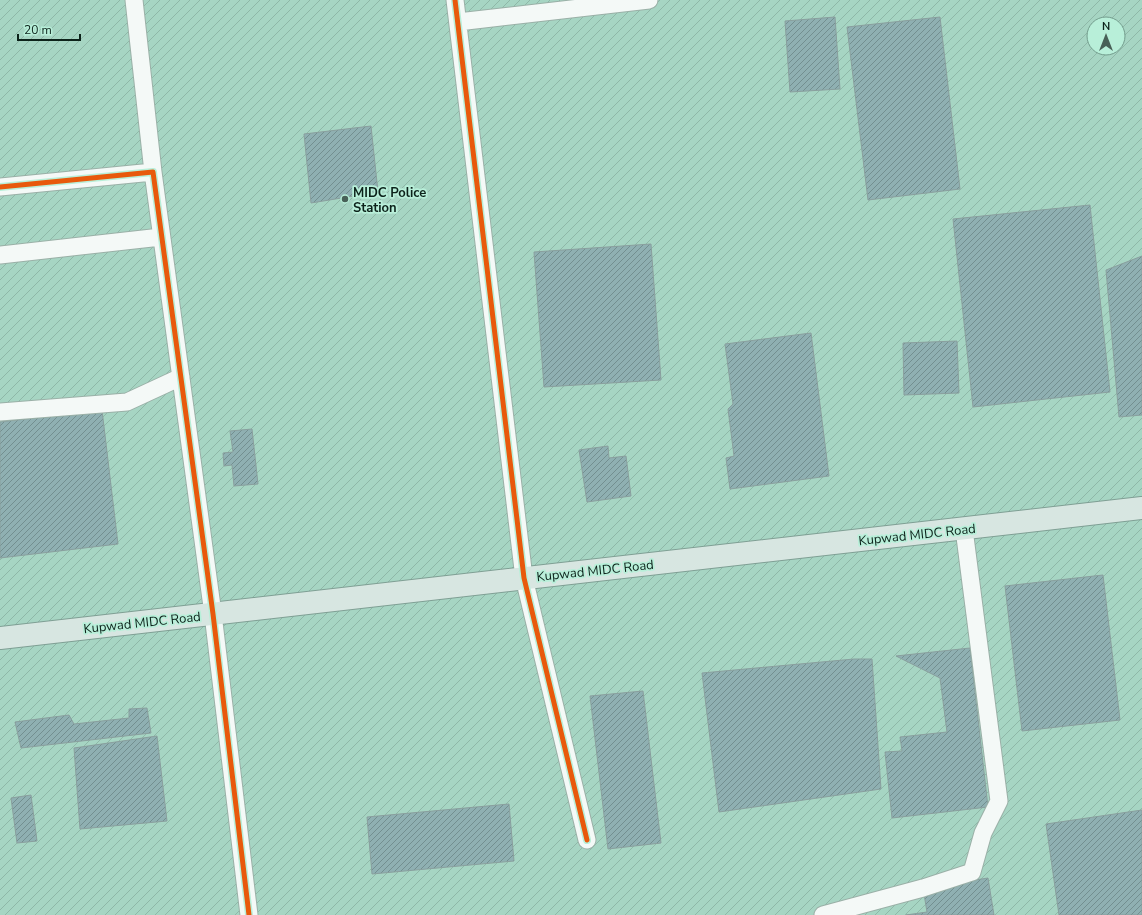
<svg xmlns="http://www.w3.org/2000/svg" width="1142" height="915" viewBox="0 0 1142 915" font-family="'Nunito Sans',sans-serif">
  <style>
    .industrial { fill: url(#industrial-furrows); fill-rule: evenodd }
    .building { fill: url(#building-hatch); stroke: #899f9e }
    .lines { fill: none; stroke-linecap: round; stroke-linejoin: round }
    .street-casing { stroke: #9ab0a7; stroke-width: 19 }
    .primary-casing { stroke: #7f9f94; stroke-width: 24 }
    .street { stroke: #f4f9f7; stroke-width: 17 }
    .primary { stroke: #d7e6e1; stroke-width: 22 }
    .cycleway-casing { stroke: #b8efd9; stroke-width: 8 }
    .cycleway { stroke: #e8590c; stroke-width: 5 }
    .poi-dot { fill: #486057; stroke: #b8efd9; stroke-width: 1.5 }
    .labels { text-anchor: middle; stroke-width: 3.5; stroke-linejoin: round; paint-order: stroke }
    .poi-label { font-size: 13px; font-weight: bold; fill: #0c221a; stroke: #b8efd9; text-anchor: start }
    .street-label { font-size: 13px; fill: #0c221a; stroke: #b8efd9 }
  </style>
  <defs>
    <pattern id="industrial-furrows" width="10" height="10" patternUnits="userSpaceOnUse"><rect width="10" height="10" fill="#a6d5c3"/><path d="M-1 1l2-2M0 10L10 0M9 11l2-2" fill="none" stroke="#8eb7a7"/></pattern>
    <pattern id="building-hatch" width="6" height="6" patternUnits="userSpaceOnUse"><rect width="6" height="6" fill="#8fb0b2"/><path d="M-1 1l2-2M0 6l6-6M5 7l2-2" fill="none" stroke="#738f90"/></pattern>
  </defs>
  <rect width="100%" height="100%" fill="#b8d4c9"/>
  <path class="industrial" d="M0 0H1142V915H0ZM1094 24H1118V48H1094Z"/>
  <path class="building" d="M835 17 840 89 790 92 785 21Z
    M940 17 960 189 868 200 847 27Z
    M371 126 378 192 311 203 304 134Z
    M1090 205 1110 392 973 407 953 219Z
    M651 244 661 380 544 387 534 252Z
    M1142 256V415L1119 417 1106 270Z
    M811 333 829 476 730 489 726 458 734 456 728 409 733 404 725 344Z
    M957 341 959 393 904 395 903 343Z
    M102 410 118 544 0 558V422Z
    M252 429 258 484 234 486 232 465 224 466 223 453 233 452 230 431Z
    M608 446 609 458 626 456 631 496 587 502 579 450Z
    M1103 575 1120 720 1022 731 1005 586Z
    M970 648 988 807 892 818 885 752 902 751 900 737 947 732 940 678 896 656Z
    M854 659H872L881 789 719 812 702 673Z
    M643 691 661 843 608 849 590 696Z
    M147 708 151 733 21 748 15 722 69 715 74 724 129 718V709Z
    M157 736 167 821 80 829 74 748Z
    M31 795 37 841 17 843 11 798Z
    M509 804 514 861 372 874 367 817Z
    M1142 810V915H1059L1046 824Z
    M988 878 994 915H906L927 912 923 888Z"/>
  <g class="lines">
    <defs>
      <path id="street" d="M134 0 153 172
        M455 0 524 578 587 840
        M458 22 649 0
        M0 187 153 172 213 614 249 915
        M0 255 161 237
        M0 412 127 402 181 377
        M823 915 923 888 972 872 983 833 999 801 964 529"/>
      <path id="primary" d="M0 638 1142 508"/>
    </defs>
    <use href="#street" class="street-casing"/>
    <use href="#primary" class="primary-casing"/>
    <use href="#street" class="street"/>
    <use href="#primary" class="primary"/>
    <defs>
      <path id="cycleway" d="M455 0 524 578 587 840
        M0 187 153 172 213 614 249 915"/>
    </defs>
    <use href="#cycleway" class="cycleway-casing"/>
    <use href="#cycleway" class="cycleway"/>
  </g>
  <circle class="poi-dot" cx="345" cy="199" r="4"/>
  <g class="labels">
    <g class="poi-label">
      <text x="353" y="197">MIDC Police<tspan x="353" dy="15">Station</tspan></text>
    </g>
    <g class="street-label">
      <text transform="translate(917 534) rotate(-6)" y="5">Kupwad MIDC Road</text>
      <text transform="translate(595 570) rotate(-6)" y="5">Kupwad MIDC Road</text>
      <text transform="translate(142 622) rotate(-6)" y="5">Kupwad MIDC Road</text>
    </g>
  </g>
  <g transform="translate(1106 36)"><circle r="19" fill="#b8efd9" stroke="#739d8d"/>
  <path d="M0-3L7 15L0 10L-7 15Z" fill="#486057"/>
  <text y="-6" font-size="11" font-weight="bold" text-anchor="middle" fill="#0c221a">N</text>
  </g>
  <path d="M18 34v6h62v-6" fill="none" stroke="#0c221a" stroke-width="2"/>
  <text x="24" y="34" font-size="12" fill="#0c221a" stroke="#b8efd9" stroke-width="3" paint-order="stroke">20 m</text>
</svg>
